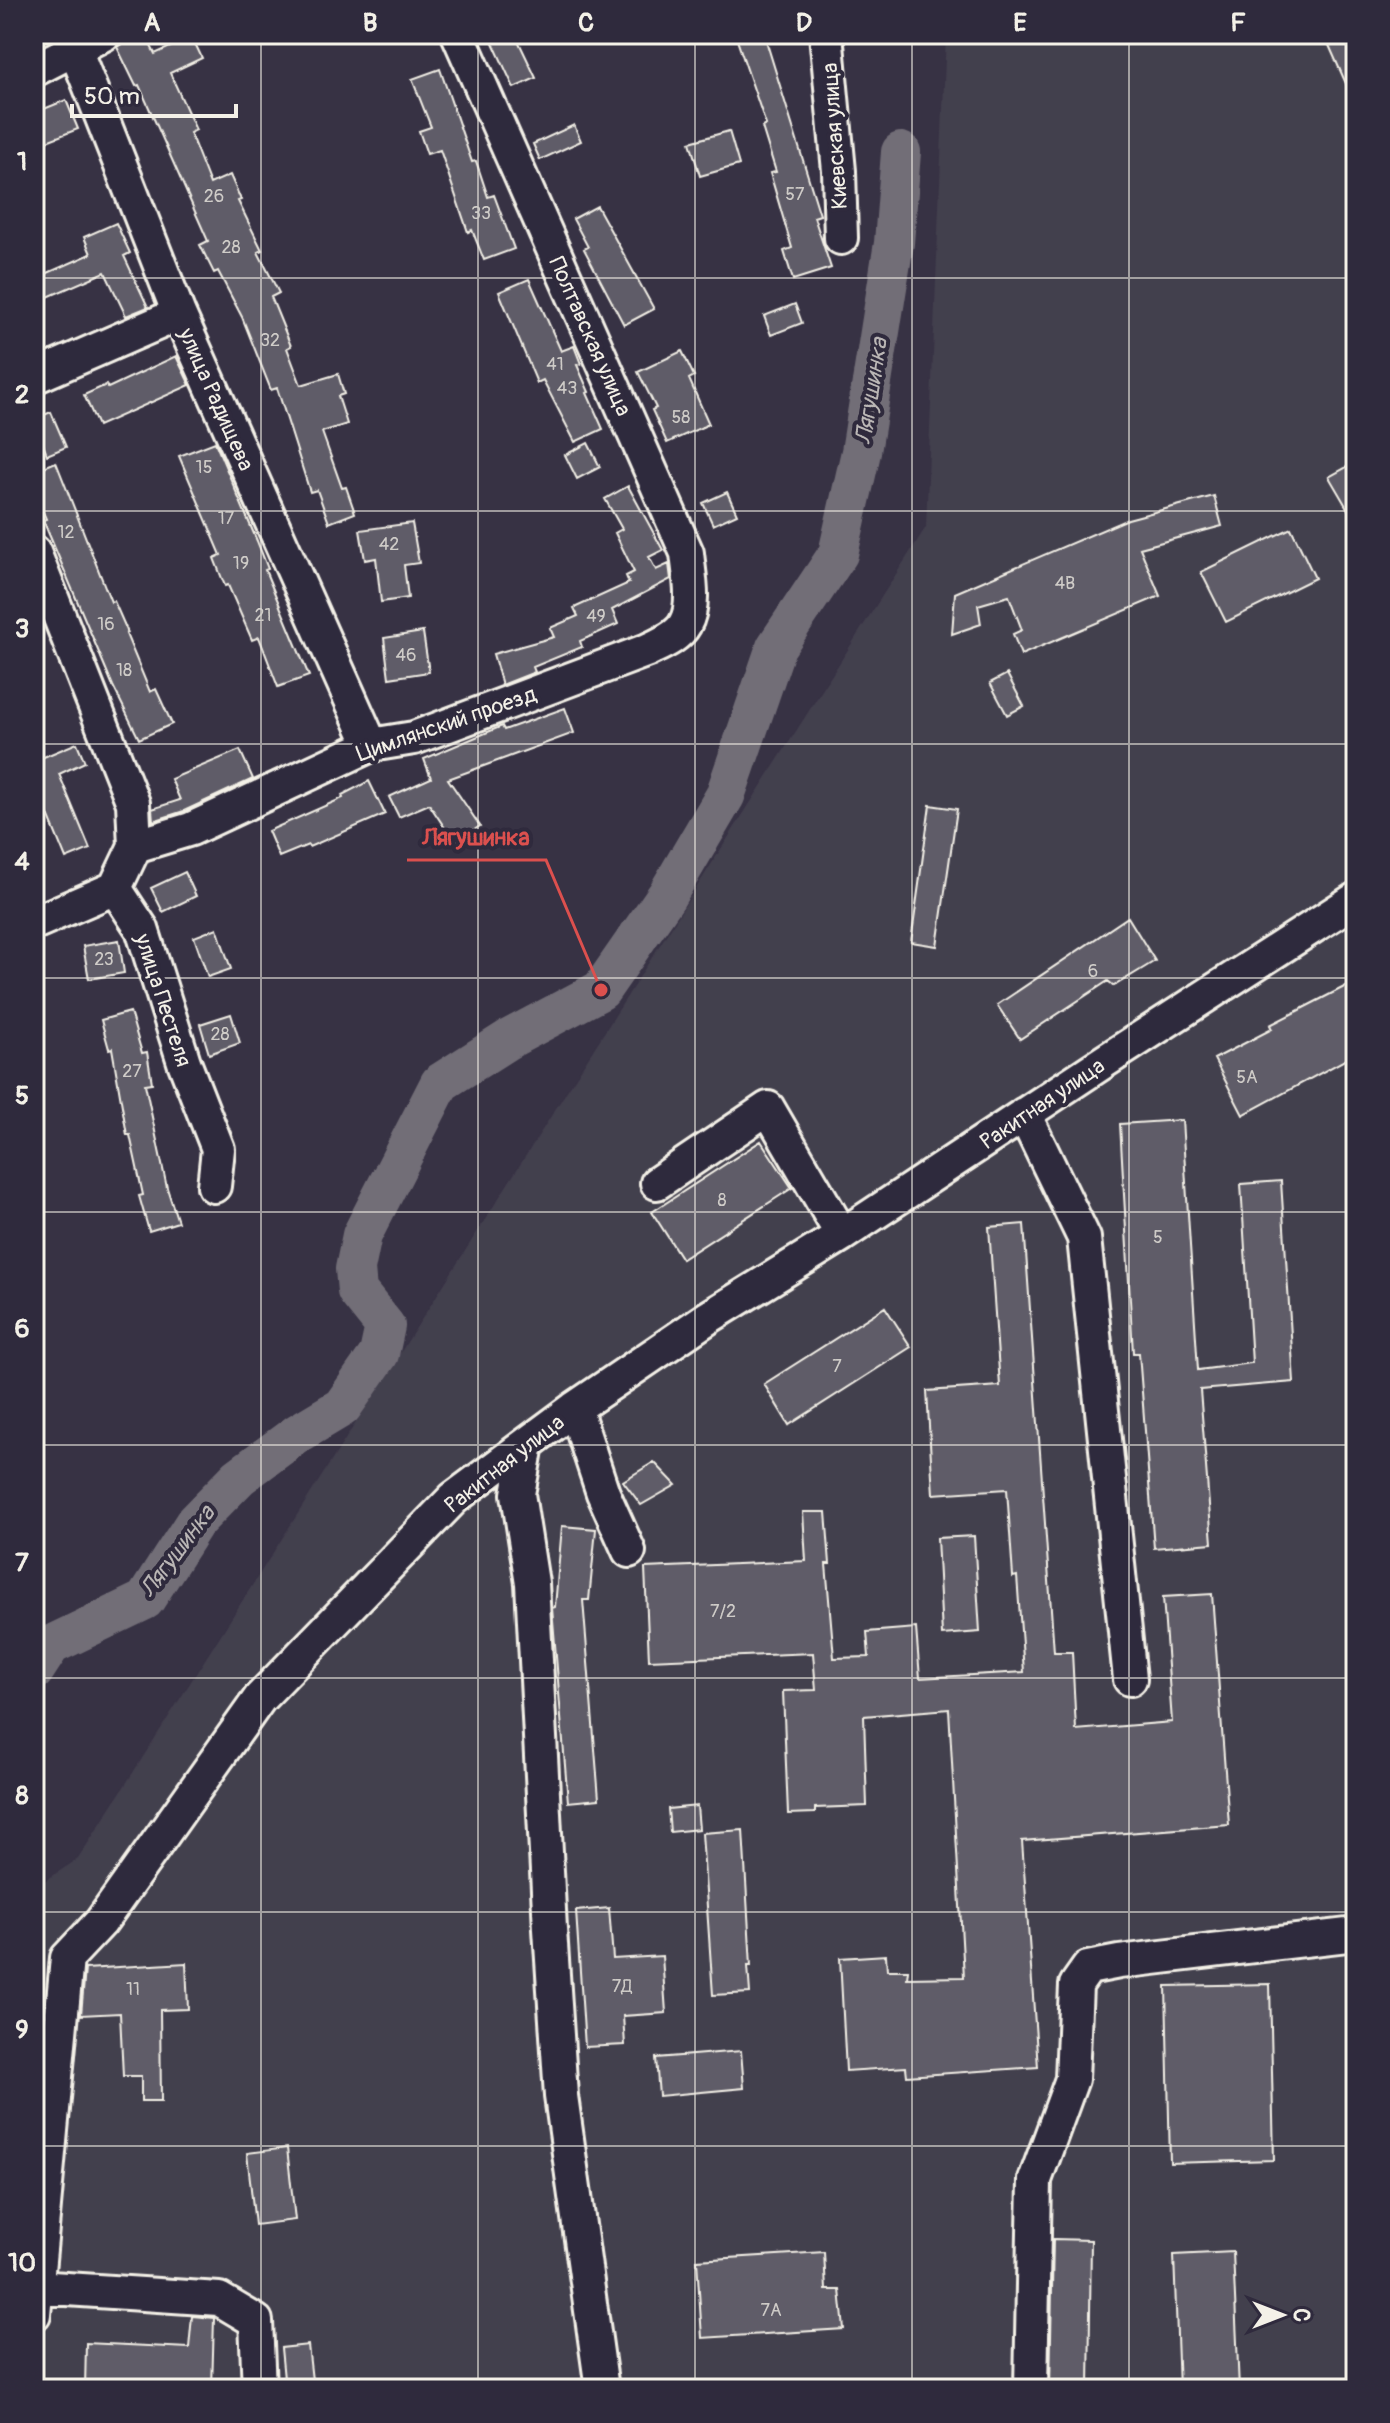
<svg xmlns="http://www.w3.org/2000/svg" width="1390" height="2423" viewBox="0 0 1390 2423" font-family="Pangolin,sans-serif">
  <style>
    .built { fill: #433f4e }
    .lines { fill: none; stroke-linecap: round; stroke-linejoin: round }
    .river { stroke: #726e77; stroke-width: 40 }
    .building { fill: #5f5c67; stroke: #f4f1e8; stroke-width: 2 }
    .minor-casing { stroke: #f4f1e8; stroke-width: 38 }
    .minor { stroke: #2f2a3d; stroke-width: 32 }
    .grid { fill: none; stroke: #f4f1e8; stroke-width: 2; stroke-opacity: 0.55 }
    .labels { text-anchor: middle; stroke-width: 8; stroke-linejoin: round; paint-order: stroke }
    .number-label { font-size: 18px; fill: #cfccc8 }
    .street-label { font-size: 22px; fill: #f4f1e8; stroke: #2f2a3d }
    .water-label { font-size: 24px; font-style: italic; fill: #bab6b5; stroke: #2f2a3d }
    .leader { fill: none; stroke: #dc504e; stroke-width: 3 }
    .callout-dot { fill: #dc504e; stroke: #2f2a3d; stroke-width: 3 }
    .callout-label { font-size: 24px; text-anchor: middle; font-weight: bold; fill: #dc504e; stroke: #2f2a3d; stroke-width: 8; stroke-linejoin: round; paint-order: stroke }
    .neatline { fill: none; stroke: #f4f1e8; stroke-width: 3 }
    .grid-label { font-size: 26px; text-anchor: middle; font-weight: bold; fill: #f4f1e8 }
  </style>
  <rect width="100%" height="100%" fill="#373244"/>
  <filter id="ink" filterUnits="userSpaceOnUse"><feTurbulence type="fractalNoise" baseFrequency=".0125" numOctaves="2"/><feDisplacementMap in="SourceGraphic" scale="16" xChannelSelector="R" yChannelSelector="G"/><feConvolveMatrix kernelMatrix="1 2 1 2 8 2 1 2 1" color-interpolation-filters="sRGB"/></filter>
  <g filter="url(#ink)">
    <path class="built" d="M946 34H1356V2389H34V1888L78 1859 926 527Z"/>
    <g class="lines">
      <path class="river" d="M34 1671 51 1645 145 1600 195 1522 239 1477 297 1434 342 1407 379 1354 385 1326 357 1291 355 1269 362 1235 440 1083 509 1039 601 990 667 895 725 796 776 647 838 554 861 452 894 243 901 152"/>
    </g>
    <path class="building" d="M138 34H145L155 54 192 37 202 58 170 73 196 130 190 133 210 184 230 175 241 200 238 201 262 250 258 252 279 293 271 297 291 346 287 348 301 385 338 374 344 394 338 396 347 424 322 432 342 488 346 487 355 513 329 523 317 490 310 492 277 388 271 390 242 317 218 271 214 273 200 245 208 241 139 85 136 86 117 47Z
      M489 34H515L536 78 514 88Z
      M735 34H764L820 215 814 217 831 268 793 280 784 251 792 248 770 173 776 172 762 127 766 125Z
      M1324 34H1351L1356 46V106Z
      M440 69 472 162 476 161 488 197 494 195 514 249 484 260 472 230 468 232 440 150 427 154 419 131 431 127 412 79Z
      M66 100 78 129 34 146V113Z
      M574 125 581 141 540 160 533 144Z
      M729 131 739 165 700 176 690 142Z
      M597 206 654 309 624 325 584 249 588 247 573 219Z
      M116 223 130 253 124 256 148 307 126 316 105 272 34 303V279L91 254 84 237Z
      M529 279 561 351 574 346 581 364 577 365 589 392 587 393 603 429 575 442 543 380 537 383 499 292Z
      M795 304 802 323 771 335 764 316Z
      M682 351 694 376 689 379 709 424 667 443 652 410 656 408 638 372Z
      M176 356 190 385 98 426 84 395 106 385 108 388Z
      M51 412 66 447 47 455 34 419Z
      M215 442 257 541 268 569 265 570 309 676 278 687 259 637 252 640 228 585 225 586 214 558 221 555 179 456Z
      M588 443 600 467 577 479 565 455Z
      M56 462 111 602 114 601 128 633 126 634 150 692 156 689 172 724 139 739 113 686 43 520 46 519 34 491V471Z
      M1356 462V523L1329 477Z
      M628 486 663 550 649 557 656 570 669 564 671 579 612 610 618 624 580 641 582 647 533 667 535 672 502 685 493 654 554 637 550 628 578 616 574 608 629 583 626 576 634 572 615 533 622 529 605 499Z
      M727 492 737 514 713 525 703 503Z
      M1214 496 1222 526 1140 548 1160 596 1021 655 1013 634 1022 630 1009 596 978 605 981 624 952 634 955 593 1128 519Z
      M412 523 419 563 404 565 408 598 381 602 376 558 365 560 360 530Z
      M1291 528 1315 578 1226 622 1201 572Z
      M423 632 429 672 389 678 384 638Z
      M1007 674 1024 706 1007 715 990 683Z
      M565 708 574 733 448 779 480 826 455 843 429 804 399 817 389 797 431 778 424 759 502 726 504 730Z
      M77 743 85 762 59 774 90 849 66 859 39 793 42 791 34 774V761Z
      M240 750 253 779 184 811 153 821 152 809 180 800 171 779Z
      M369 781 385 814 309 847 308 845 279 857 268 831 343 798 342 795Z
      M930 805 957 809 937 946 911 942Z
      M185 872 196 896 163 912 151 888Z
      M1128 917 1155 961 1114 986 1108 981 1020 1039 997 1005Z
      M217 928 231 969 208 977 194 937Z
      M119 940 124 973 89 979 83 946Z
      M1356 981V1054L1243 1115 1214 1059 1272 1029 1270 1025Z
      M130 1012 142 1053 147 1052 152 1083 145 1084 167 1188 178 1222 149 1231 139 1196 143 1195 130 1135H127L112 1048 109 1049 101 1020Z
      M231 1014 240 1043 209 1054 200 1024Z
      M1182 1120 1198 1370 1252 1363 1241 1184 1281 1181 1294 1382 1200 1390 1212 1543 1154 1548 1139 1353H1133L1120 1124Z
      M761 1141 792 1188 682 1259 652 1212Z
      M1024 1224 1054 1652H1072L1076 1730 1172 1722 1163 1597 1212 1594 1229 1825 1022 1841 1038 2067 907 2076 906 2067 846 2071 840 1958 886 1955 887 1970H908L907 1978 964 1977 949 1709 864 1716 867 1806 815 1808V1813L788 1814 783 1691 816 1690 813 1653 649 1660 645 1568 806 1561 803 1512H826L830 1564H826L834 1658 869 1657 867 1632 916 1628 920 1678 1024 1672 1017 1576 1013 1577 1007 1489 933 1494 927 1391 1000 1386 989 1227Z
      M885 1307 911 1347 789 1425 764 1384Z
      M654 1462 676 1485 641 1505 623 1481Z
      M562 1526 596 1529 589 1600H583L599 1799 568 1802 552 1608 555 1607Z
      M974 1536 980 1632 942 1635 937 1538Z
      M697 1806 699 1829 670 1832 668 1809Z
      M743 1830 751 1966H748L750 1993 713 1995 702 1833Z
      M609 1908 613 1959 662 1956 666 2013 623 2016 625 2045 585 2047 576 1911Z
      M186 1963 188 2009 160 2010 161 2101H141V2076H123L120 2013 81 2015 85 1969Z
      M1270 1984 1274 2160 1170 2163 1166 1986Z
      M741 2051 744 2088 659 2096 656 2058Z
      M287 2148 295 2220 255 2225 247 2153Z
      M1053 2239 1091 2240 1089 2389H1050Z
      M824 2252 826 2290H840L844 2329 702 2338 697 2260Z
      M1233 2252 1239 2389H1179L1174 2255Z
      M192 2316 214 2318 212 2389H85L86 2343 189 2348Z
      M308 2345 313 2389H285L281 2348Z"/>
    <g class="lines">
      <defs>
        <path id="minor" d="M826 34 839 171 841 238
          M75 49 179 314 371 745
          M34 70 104 34
          M34 377 179 314
          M34 552 133 803 135 846 115 888 142 929 184 1062 218 1149 214 1186
          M135 846 191 829 371 745 414 738 648 650C660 644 678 637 685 624 696 605 689 574 687 553L458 34
          M34 923 115 888
          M1024 1114 1084 1238 1130 1679
          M657 1183 768 1108 842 1235
          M575 1408 603 1493 629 1551
          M527 1444 518 1494 532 1583 550 1929 561 2096 602 2389
          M36 2287 219 2299 256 2321 259 2389
          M34 2314 67 1958 101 1922 260 1698 454 1498 575 1408 709 1317 842 1235 1105 1061 1356 899
          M1031 2389 1035 2180 1072 2079 1076 1985 1088 1968 1119 1962 1356 1934"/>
      </defs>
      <use href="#minor" class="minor-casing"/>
      <use href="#minor" class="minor"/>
    </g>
  </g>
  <path class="grid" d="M261 34V2389M478 34V2389M695 34V2389M912 34V2389M1129 34V2389M34 278H1356M34 511H1356M34 744H1356M34 978H1356M34 1212H1356M34 1445H1356M34 1678H1356M34 1912H1356M34 2146H1356"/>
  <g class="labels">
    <g class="number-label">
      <text x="795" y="200">57</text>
      <text x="214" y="202">26</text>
      <text x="481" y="219">33</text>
      <text x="231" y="253">28</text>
      <text x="270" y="346">32</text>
      <text x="555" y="370">41</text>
      <text x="567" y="394">43</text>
      <text x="681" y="423">58</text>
      <text x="204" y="473">15</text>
      <text x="226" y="524">17</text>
      <text x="66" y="538">12</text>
      <text x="389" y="550">42</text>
      <text x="241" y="569">19</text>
      <text x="1065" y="589">4В</text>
      <text x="263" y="621">21</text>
      <text x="596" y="622">49</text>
      <text x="106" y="630">16</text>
      <text x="406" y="661">46</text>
      <text x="124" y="676">18</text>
      <text x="104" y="965">23</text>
      <text x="1093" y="977">6</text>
      <text x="220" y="1040">28</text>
      <text x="132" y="1077">27</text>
      <text x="1247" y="1083">5А</text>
      <text x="722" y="1206">8</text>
      <text x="1158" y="1243">5</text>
      <text x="837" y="1372">7</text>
      <text x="723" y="1617">7/2</text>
      <text x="622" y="1992">7Д</text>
      <text x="133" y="1995">11</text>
      <text x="771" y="2316">7А</text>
    </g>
    <g class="street-label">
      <text transform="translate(834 136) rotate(-94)" y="8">Киевская улица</text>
      <text transform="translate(591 336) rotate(66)" y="8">Полтавская улица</text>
      <text transform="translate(217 399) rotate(66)" y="8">улица Радищева</text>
      <text transform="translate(446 723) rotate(-19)" y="8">Цимлянский проезд</text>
      <text transform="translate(164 1000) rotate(72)" y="8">улица Пестеля</text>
      <text transform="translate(1042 1103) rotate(-34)" y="8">Ракитная улица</text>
      <text transform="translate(504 1463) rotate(-38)" y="8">Ракитная улица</text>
    </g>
    <g class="water-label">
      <text transform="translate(871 391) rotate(-81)" y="8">Лягушинка</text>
      <text transform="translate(177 1551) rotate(-53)" y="8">Лягушинка</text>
    </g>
  </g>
  <path class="leader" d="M601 990L546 860H407"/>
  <circle class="callout-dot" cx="601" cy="990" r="8"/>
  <g class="callout-label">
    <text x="476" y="845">Лягушинка</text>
  </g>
  <rect width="1390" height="2423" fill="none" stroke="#2f2a3d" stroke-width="88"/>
  <g transform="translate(1282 2315) rotate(90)" stroke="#2f2a3d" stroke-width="6" paint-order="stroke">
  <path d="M0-6L14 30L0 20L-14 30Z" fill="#f4f1e8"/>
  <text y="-12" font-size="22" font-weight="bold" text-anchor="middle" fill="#f4f1e8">С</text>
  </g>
  <path d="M72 104v12h164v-12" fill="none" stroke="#f4f1e8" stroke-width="4"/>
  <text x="84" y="104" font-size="24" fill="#f4f1e8" stroke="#2f2a3d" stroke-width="6" paint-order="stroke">50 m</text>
  <rect x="44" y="44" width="1302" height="2335" class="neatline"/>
  <g class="grid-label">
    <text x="152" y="31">A</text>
    <text x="370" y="31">B</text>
    <text x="586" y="31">C</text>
    <text x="804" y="31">D</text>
    <text x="1020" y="31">E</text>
    <text x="1238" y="31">F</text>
    <text x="22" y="170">1</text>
    <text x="22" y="403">2</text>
    <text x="22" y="637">3</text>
    <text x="22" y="870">4</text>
    <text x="22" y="1104">5</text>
    <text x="22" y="1337">6</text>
    <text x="22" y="1571">7</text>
    <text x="22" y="1804">8</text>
    <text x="22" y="2038">9</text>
    <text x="22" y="2271">10</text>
  </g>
</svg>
